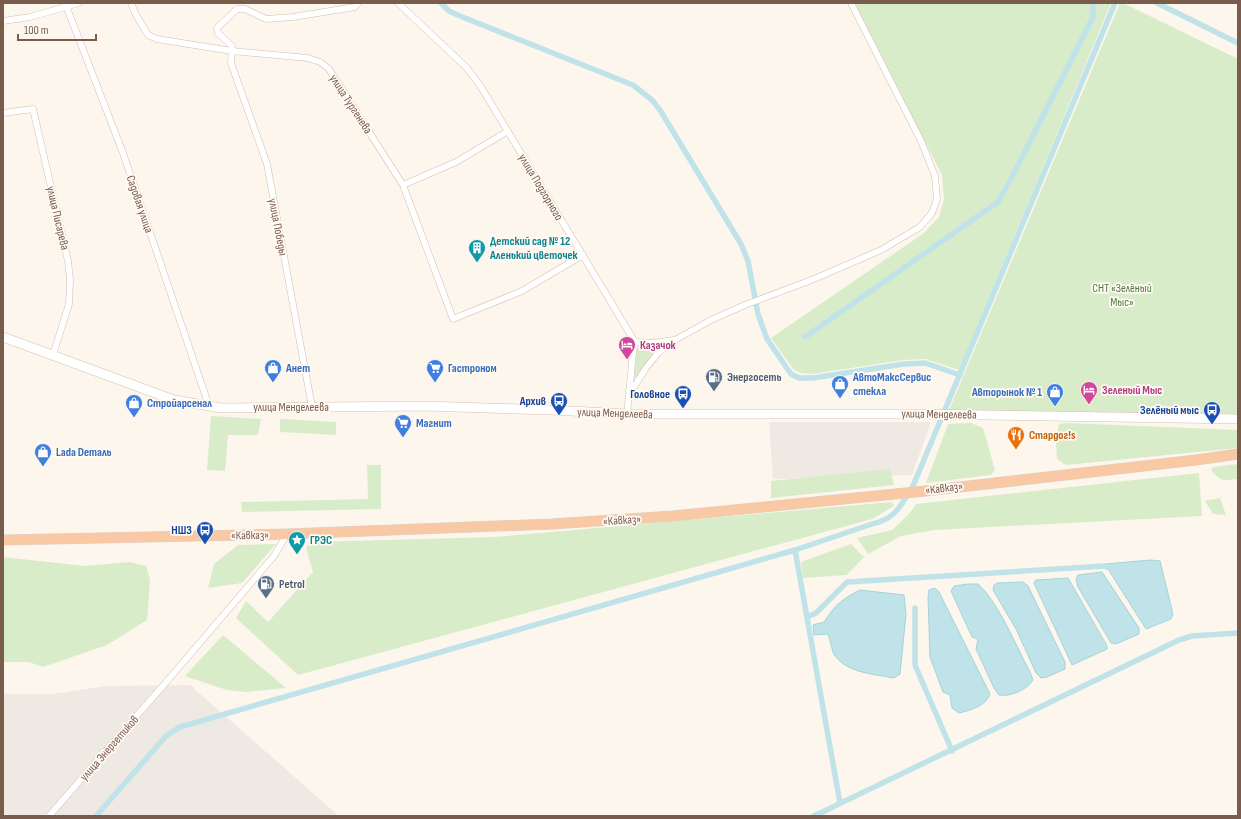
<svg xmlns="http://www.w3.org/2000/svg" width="1241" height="819" viewBox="0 0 1241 819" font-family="'Sofia Sans Condensed',sans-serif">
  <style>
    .industrial { fill: #efe9e4 }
    .green { fill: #d8ecc9 }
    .water { fill: #bfe3e8; stroke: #a5d3da }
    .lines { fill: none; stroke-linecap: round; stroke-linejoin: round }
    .canal { stroke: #bfe3e8; stroke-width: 5.5 }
    .minor-casing { stroke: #d1beb0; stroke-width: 7 }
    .secondary-casing { stroke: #d6c0b0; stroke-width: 10 }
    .trunk-casing { stroke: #dad1cd; stroke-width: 11 }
    .minor { stroke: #fff; stroke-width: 6 }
    .secondary { stroke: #fff; stroke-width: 9 }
    .trunk { stroke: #f9c8a4; stroke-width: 10 }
    .labels { text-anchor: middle; stroke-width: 3.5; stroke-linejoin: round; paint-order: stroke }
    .street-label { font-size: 12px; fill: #7a5c4d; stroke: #fffaf3 }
    .culture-label { font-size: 12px; font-weight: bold; fill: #0d838f; stroke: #fffaf3; text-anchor: start }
    .park-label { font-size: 12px; fill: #537a41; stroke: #fffaf3 }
    .hotel-label { font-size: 12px; font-weight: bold; fill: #b23c85; stroke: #fffaf3; text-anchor: start }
    .shop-label { font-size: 12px; font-weight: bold; fill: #366cbe; stroke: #fffaf3; text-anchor: start }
    .service-label { font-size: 12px; font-weight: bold; fill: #4e5e75; stroke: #fffaf3; text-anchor: start }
    .transit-label { font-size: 12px; font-weight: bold; fill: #164399; stroke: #fffaf3; text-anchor: end }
    .food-label { font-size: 12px; font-weight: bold; fill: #c56008; stroke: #fffaf3; text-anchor: start }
  </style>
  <rect width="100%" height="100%" fill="#fdf6ec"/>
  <path class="industrial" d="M769 422H931L912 475 773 479Z
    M190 685 339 816H3V694H52L107 686Z"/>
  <path class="green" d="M854 3H1111L959 370 925 359 904 360 812 374 801 373 794 370 771 338 924 233 939 217 944 199 942 175Z
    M1120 3H1123L1238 59V414L949 410Z
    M645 345C650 346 653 347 653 353L635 378 634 377 637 349 641 346Z
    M211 416 261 419 258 435H228L225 471 207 470Z
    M280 419 336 422V435L280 432Z
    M971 423 983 428 995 470 991 475 926 483 948 424Z
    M1066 423 1238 430V448L1066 465 1057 459 1056 442 1059 424Z
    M1238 464V479C1222 480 1222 483 1211 470L1213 467Z
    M367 465H381V509L242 512 241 502 368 499Z
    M890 469 894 485 771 498V481Z
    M1199 473 1202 516 934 530 901 536 868 554 857 538 892 530 909 514 916 504Z
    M1220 498 1226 515 1213 514 1205 501Z
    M892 502 894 506 872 519 298 675 236 618 246 601 268 622 313 572 306 548 311 542 495 537Z
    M276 544 242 583 208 588 214 564 238 545Z
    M851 544 864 557 847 575 803 578 801 562Z
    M3 557 84 566 130 562 146 566 150 580 147 620 107 645 43 667 29 662H3Z
    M223 635 286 688 247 692 227 690 185 676Z"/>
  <path class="water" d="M1151 560 1160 561 1173 614 1171 619 1146 629 1108 569H1105V564Z
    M1102 572 1139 628V634L1116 644 1111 643 1078 587 1076 579 1078 575Z
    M1068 578 1107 646V649L1072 665 1034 583 1036 580Z
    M1023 582 1028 586 1065 662V669L1047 677 1041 678 1036 673 1016 629 993 590 994 585 997 583Z
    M968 584H978C999 603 1016 646 1030 672L1033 680C1027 690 1010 697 999 695L994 688 976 649 978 639 972 637 951 591 954 586Z
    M935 588 939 592 990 694C986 706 971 710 959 713L952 708 950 695 943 692 930 657 928 598 929 590Z
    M860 590 904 595 906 614 900 674 894 678C874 674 843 673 833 652 831 646 830 639 828 634L814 635 813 625 824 622C835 605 842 599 860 590Z"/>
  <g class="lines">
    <path class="canal" d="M441 3 449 11 460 16 633 85 652 100 660 110 741 244 748 261 758 314 767 339 791 374 799 378H813L904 364 925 363 960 375
      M1157 3 1238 43
      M805 337 998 202 1012 177 1093 17V3
      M795 550 840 803
      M915 608V665L952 751
      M807 617 816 613 847 582 1105 566
      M96 816 166 736 180 727 795 550 872 524C896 519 901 505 913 486L1115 3
      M814 816 1179 640 1192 636 1238 633"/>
    <defs>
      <path id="minor" d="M65 3 123 153 209 406
        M131 3 135 13 148 35 157 39 232 51 308 58 320 62 329 69 403 185 453 319 522 291 583 255
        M398 3 467 68 481 87 635 342C631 358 632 375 629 391
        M3 21 30 17 79 3
        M3 113 33 109 68 261 70 280 69 304 53 355
        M403 185 456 162 508 131
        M635 342 654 343 674 340
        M312 407 267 164 231 63 232 46 218 33 217 28 237 9H245L266 19 293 17 355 7 358 3
        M627 414 629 395 646 368 658 353 675 340 711 320 745 305 814 279 881 250 920 227 932 213 937 199 935 176 921 141 851 3
        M49 816 168 680 274 556 287 534"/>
      <path id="secondary" d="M3 337 174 400 221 408 424 406 552 410 627 414H921L1238 419"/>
      <path id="trunk" d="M3 540 287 534 552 524 673 516 925 491 1196 460 1238 454"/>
    </defs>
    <use href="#minor" class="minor-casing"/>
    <use href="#secondary" class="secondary-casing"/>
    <use href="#trunk" class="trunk-casing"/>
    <use href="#minor" class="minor"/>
    <use href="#secondary" class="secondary"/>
    <use href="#trunk" class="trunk"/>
  </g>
  <defs>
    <symbol id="building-pin" viewBox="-11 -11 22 30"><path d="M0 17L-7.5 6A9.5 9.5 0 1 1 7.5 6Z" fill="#0f9aa8" stroke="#fffaf3"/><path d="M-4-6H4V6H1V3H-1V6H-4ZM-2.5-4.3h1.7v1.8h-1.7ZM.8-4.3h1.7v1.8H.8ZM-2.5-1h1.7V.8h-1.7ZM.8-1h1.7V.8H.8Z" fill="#fff"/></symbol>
    <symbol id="hotel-pin" viewBox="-11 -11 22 30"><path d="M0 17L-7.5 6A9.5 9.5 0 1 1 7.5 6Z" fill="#d1479c" stroke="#fffaf3"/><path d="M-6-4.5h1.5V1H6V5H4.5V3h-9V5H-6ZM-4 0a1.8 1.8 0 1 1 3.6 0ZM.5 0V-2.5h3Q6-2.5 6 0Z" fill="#fff"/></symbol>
    <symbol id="shop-pin" viewBox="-11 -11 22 30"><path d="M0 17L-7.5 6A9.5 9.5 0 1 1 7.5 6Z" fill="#3f7fe0" stroke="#fffaf3"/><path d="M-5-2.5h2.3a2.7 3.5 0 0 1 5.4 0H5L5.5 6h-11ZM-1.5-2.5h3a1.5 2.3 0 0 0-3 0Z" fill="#fff"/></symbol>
    <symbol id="supermarket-pin" viewBox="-11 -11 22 30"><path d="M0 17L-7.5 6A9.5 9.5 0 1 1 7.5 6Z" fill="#3f7fe0" stroke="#fffaf3"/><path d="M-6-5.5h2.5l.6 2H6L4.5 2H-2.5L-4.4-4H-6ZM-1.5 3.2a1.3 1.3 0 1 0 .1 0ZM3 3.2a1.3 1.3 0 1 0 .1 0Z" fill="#fff"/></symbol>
    <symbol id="fuel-pin" viewBox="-11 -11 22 30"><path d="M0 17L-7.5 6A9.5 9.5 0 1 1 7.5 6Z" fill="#5c6f8a" stroke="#fffaf3"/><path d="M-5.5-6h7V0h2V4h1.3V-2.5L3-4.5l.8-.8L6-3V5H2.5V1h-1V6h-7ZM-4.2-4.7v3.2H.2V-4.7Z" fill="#fff"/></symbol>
    <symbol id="bus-pin" viewBox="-11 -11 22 30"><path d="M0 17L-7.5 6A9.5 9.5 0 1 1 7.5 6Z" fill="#1a4fb4" stroke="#fffaf3"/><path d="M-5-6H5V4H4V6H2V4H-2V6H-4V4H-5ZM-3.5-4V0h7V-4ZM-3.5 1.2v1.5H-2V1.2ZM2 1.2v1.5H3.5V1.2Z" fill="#fff"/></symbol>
    <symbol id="restaurant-pin" viewBox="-11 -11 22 30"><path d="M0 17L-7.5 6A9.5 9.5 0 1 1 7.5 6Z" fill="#e8710a" stroke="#fffaf3"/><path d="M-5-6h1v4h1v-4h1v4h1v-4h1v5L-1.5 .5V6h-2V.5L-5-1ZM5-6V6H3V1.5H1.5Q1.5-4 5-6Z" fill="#fff"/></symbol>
    <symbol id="sight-pin" viewBox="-11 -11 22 30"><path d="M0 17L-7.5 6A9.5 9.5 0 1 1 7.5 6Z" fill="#0f9aa8" stroke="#fffaf3"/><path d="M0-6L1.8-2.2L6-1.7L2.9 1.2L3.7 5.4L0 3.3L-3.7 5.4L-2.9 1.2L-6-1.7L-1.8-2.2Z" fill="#fff"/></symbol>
  </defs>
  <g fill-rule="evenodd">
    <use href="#building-pin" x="467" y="238" width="20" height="27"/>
    <use href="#hotel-pin" x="617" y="335" width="20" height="27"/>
    <use href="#shop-pin" x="263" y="358" width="20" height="27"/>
    <use href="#supermarket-pin" x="425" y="358" width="20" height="27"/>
    <use href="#fuel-pin" x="704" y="367" width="20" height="27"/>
    <use href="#shop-pin" x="830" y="374" width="20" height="27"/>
    <use href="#hotel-pin" x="1079" y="380" width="20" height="27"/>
    <use href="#shop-pin" x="1045" y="382" width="20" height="27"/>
    <use href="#bus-pin" x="673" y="384" width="20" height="27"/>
    <use href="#bus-pin" x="549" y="391" width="20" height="27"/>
    <use href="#shop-pin" x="124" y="393" width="20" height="27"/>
    <use href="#bus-pin" x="1202" y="400" width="20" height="27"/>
    <use href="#supermarket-pin" x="393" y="413" width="20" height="27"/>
    <use href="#restaurant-pin" x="1006" y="425" width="20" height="27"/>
    <use href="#shop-pin" x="33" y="442" width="20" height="27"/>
    <use href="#bus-pin" x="195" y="520" width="20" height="27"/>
    <use href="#sight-pin" x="287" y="530" width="20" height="27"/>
    <use href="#fuel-pin" x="256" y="574" width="20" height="27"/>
  </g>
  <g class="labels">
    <g class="street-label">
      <text transform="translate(351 104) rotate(57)" y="4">улица Тургенева</text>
      <text transform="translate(541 187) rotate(59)" y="4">улица Подгорного</text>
      <text transform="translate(140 204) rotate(71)" y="4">Садовая улица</text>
      <text transform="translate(58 218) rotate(77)" y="4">улица Писарева</text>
      <text transform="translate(278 227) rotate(79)" y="4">улица Победы</text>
      <text x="291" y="411">улица Менделеева</text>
      <text transform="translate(615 413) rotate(2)" y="4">улица Менделеева</text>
      <text transform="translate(939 414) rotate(1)" y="4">улица Менделеева</text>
      <text transform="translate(944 488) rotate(-7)" y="4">«Кавказ»</text>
      <text transform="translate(622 520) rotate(-4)" y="4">«Кавказ»</text>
      <text transform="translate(250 535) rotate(-1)" y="4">«Кавказ»</text>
      <text transform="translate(109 748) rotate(-49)" y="4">улица Энергетиков</text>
    </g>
    <g class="culture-label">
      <text x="490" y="245">Детский сад № 12<tspan x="490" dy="14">Аленький цветочек</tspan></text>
      <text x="310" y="544">ГРЭС</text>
    </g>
    <g class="park-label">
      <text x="1122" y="292">СНТ «Зелёный<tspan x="1122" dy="14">Мыс»</tspan></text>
    </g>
    <g class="hotel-label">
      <text x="640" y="349">Казачок</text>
      <text x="1102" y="394">Зеленый Мыс</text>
    </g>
    <g class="shop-label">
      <text x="286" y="372">Анет</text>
      <text x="448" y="372">Гастроном</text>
      <text x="853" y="381">АвтоМаксСервис<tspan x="853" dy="14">стекла</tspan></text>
      <text x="1042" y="396" text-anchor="end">Авторынок № 1</text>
      <text x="147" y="407">Стройарсенал</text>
      <text x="416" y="427">Магнит</text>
      <text x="56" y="456">Lada Dеталь</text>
    </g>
    <g class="service-label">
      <text x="727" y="381">Энергосеть</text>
      <text x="279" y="588">Petrol</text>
    </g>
    <g class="transit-label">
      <text x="670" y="398">Головное</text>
      <text x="546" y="405">Архив</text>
      <text x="1199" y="414">Зелёный мыс</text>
      <text x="192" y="534">НШЗ</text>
    </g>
    <g class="food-label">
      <text x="1029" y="439">Стардог!s</text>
    </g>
  </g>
  <rect width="1241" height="819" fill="none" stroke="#7a5c4d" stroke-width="8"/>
  <path d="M18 34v6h78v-6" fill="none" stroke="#7a5c4d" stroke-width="2"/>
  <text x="24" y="34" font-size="12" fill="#7a5c4d" stroke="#fffaf3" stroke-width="3" paint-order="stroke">100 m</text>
</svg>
